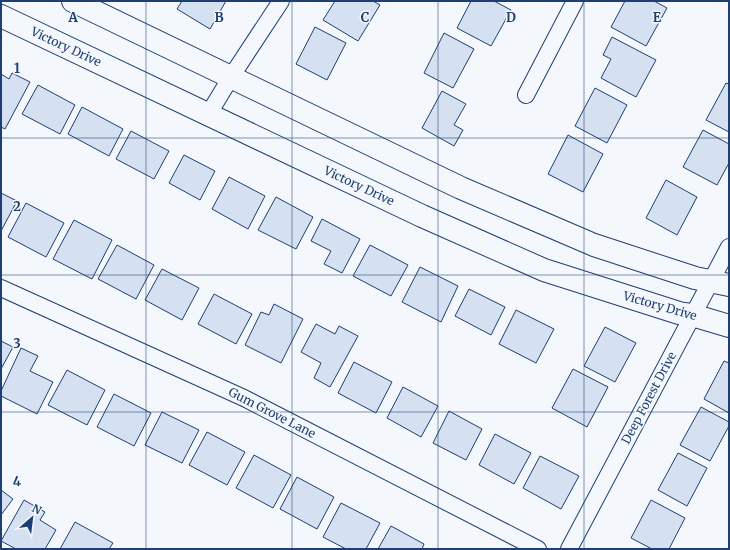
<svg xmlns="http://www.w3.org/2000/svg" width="730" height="550" viewBox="0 0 730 550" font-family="Merriweather,serif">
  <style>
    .building { fill: #d5e0f0; stroke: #1d3f73 }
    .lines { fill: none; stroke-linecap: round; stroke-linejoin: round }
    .minor-casing { stroke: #1d3f73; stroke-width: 18 }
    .secondary-casing { stroke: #1d3f73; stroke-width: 24 }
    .minor { stroke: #f4f7fb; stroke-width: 16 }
    .secondary { stroke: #f4f7fb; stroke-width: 22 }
    .grid { fill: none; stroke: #1d3f73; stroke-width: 1; stroke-opacity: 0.55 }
    .labels { text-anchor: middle; stroke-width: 3; stroke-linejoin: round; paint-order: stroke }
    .street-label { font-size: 12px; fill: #1d3f73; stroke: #f4f7fb }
    .grid-label { font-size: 13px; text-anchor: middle; font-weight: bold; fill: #1d3f73; stroke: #f4f7fb; stroke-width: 3; stroke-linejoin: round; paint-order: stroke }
  </style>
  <rect width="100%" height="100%" fill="#f4f7fb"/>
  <path class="building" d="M182 1H226L210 29 177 9Z
    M335 1H373L380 5 358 41 323 20Z
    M471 1H494L511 10 491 46 457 28Z
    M625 1H654L667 8 646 46 611 27Z
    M315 27 346 43 327 80 296 64Z
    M444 33 474 49 453 88 424 73Z
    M612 37 656 60 636 97 601 78 611 59 603 55Z
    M12 73 30 82 5 129 1 127V74L9 79Z
    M726 83 729 84V132L706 120Z
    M38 85 75 105 60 134 22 114Z
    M595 88 627 105 607 143 575 126Z
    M442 91 466 104 454 125 463 130 454 146 422 128Z
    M82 107 123 129 109 156 68 134Z
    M703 130 729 144V163L717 185 683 167Z
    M131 131 169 151 154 179 116 159Z
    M568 135 603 154 583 192 548 174Z
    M184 155 215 171 200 200 169 183Z
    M229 177 265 196 248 229 212 209Z
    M666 180 697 197 677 235 646 218Z
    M1 193 17 201 1 231Z
    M276 197 313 217 296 249 258 230Z
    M26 203 64 223 46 257 8 237Z
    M322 219 360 239 342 273 324 264 331 251 311 241Z
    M74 220 112 240 92 279 53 259Z
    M117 245 154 265 136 299 98 279Z
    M370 245 408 265 391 296 353 276Z
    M420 267 458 286 441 322 402 302Z
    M162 269 199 288 182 320 145 300Z
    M469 289 505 307 491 335 455 316Z
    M214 294 252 314 236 344 198 324Z
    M274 304 303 319 281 363 245 345 261 312 269 315Z
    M516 310 554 329 536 363 499 344Z
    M316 324 335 334 339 326 358 336 330 387 314 378 321 363 301 352Z
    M605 327 636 343 615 382 584 366Z
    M1 341 13 347 1 369Z
    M21 348 38 356 30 371 53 382 37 414 1 396V391Z
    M724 361 729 363V413L704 399Z
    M354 362 392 382 376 413 338 393Z
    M573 369 608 387 587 427 552 408Z
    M67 370 105 390 87 425 48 405Z
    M403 387 438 406 421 437 387 418Z
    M114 394 151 413 134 446 97 427Z
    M701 407 729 422V426L710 461 680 445Z
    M449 411 482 429 466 460 433 443Z
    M162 412 199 430 182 463 145 445Z
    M207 432 245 452 227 485 189 465Z
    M495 434 531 453 514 484 479 465Z
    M678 453 707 468 687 506 658 490Z
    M254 455 291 475 273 508 236 488Z
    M540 456 579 476 561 509 523 488Z
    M297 477 334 497 317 529 280 509Z
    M1 490 13 499 1 515Z
    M24 500 45 512 40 520 56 530 45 549H16L1 541Z
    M651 500 685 518 669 549H652L631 538Z
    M341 503 380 523 366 549H346L323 537Z
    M75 522 113 543 109 549H60Z
    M391 526 424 544 422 549H378Z"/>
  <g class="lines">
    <defs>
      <path id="minor" d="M526 95 575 1
        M208 115 231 77 281 1
        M1 288 244 398 538 549
        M569 549 729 247"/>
      <path id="secondary" d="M73 1 461 188 594 245 695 278 729 285
        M1 16 422 216 544 270 679 313 692 315 729 326"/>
    </defs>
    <use href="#minor" class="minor-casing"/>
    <use href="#secondary" class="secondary-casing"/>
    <use href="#minor" class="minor"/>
    <use href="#secondary" class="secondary"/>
  </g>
  <path class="grid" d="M146 1V549M292 1V549M438 1V549M584 1V549M1 138H729M1 275H729M1 412H729"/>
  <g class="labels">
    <g class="street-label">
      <text transform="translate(66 47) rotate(25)" y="4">Victory Drive</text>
      <text transform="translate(359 186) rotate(25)" y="4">Victory Drive</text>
      <text transform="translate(660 306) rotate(16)" y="4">Victory Drive</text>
      <text transform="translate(649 398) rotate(-62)" y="4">Deep Forest Drive</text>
      <text transform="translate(272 413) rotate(27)" y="4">Gum Grove Lane</text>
    </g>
  </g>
  <g class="grid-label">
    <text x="73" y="22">A</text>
    <text x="219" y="22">B</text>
    <text x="365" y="22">C</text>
    <text x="511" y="22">D</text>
    <text x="657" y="22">E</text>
    <text x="17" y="73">1</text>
    <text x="17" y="211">2</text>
    <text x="17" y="348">3</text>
    <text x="17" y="486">4</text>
  </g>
  <rect width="730" height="550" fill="none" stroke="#1d3f73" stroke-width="4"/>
  <g transform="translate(32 518) rotate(28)" stroke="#f4f7fb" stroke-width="3" paint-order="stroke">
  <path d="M0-3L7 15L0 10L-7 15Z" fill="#1d3f73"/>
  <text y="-6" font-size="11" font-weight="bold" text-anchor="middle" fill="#1d3f73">N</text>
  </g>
</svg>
